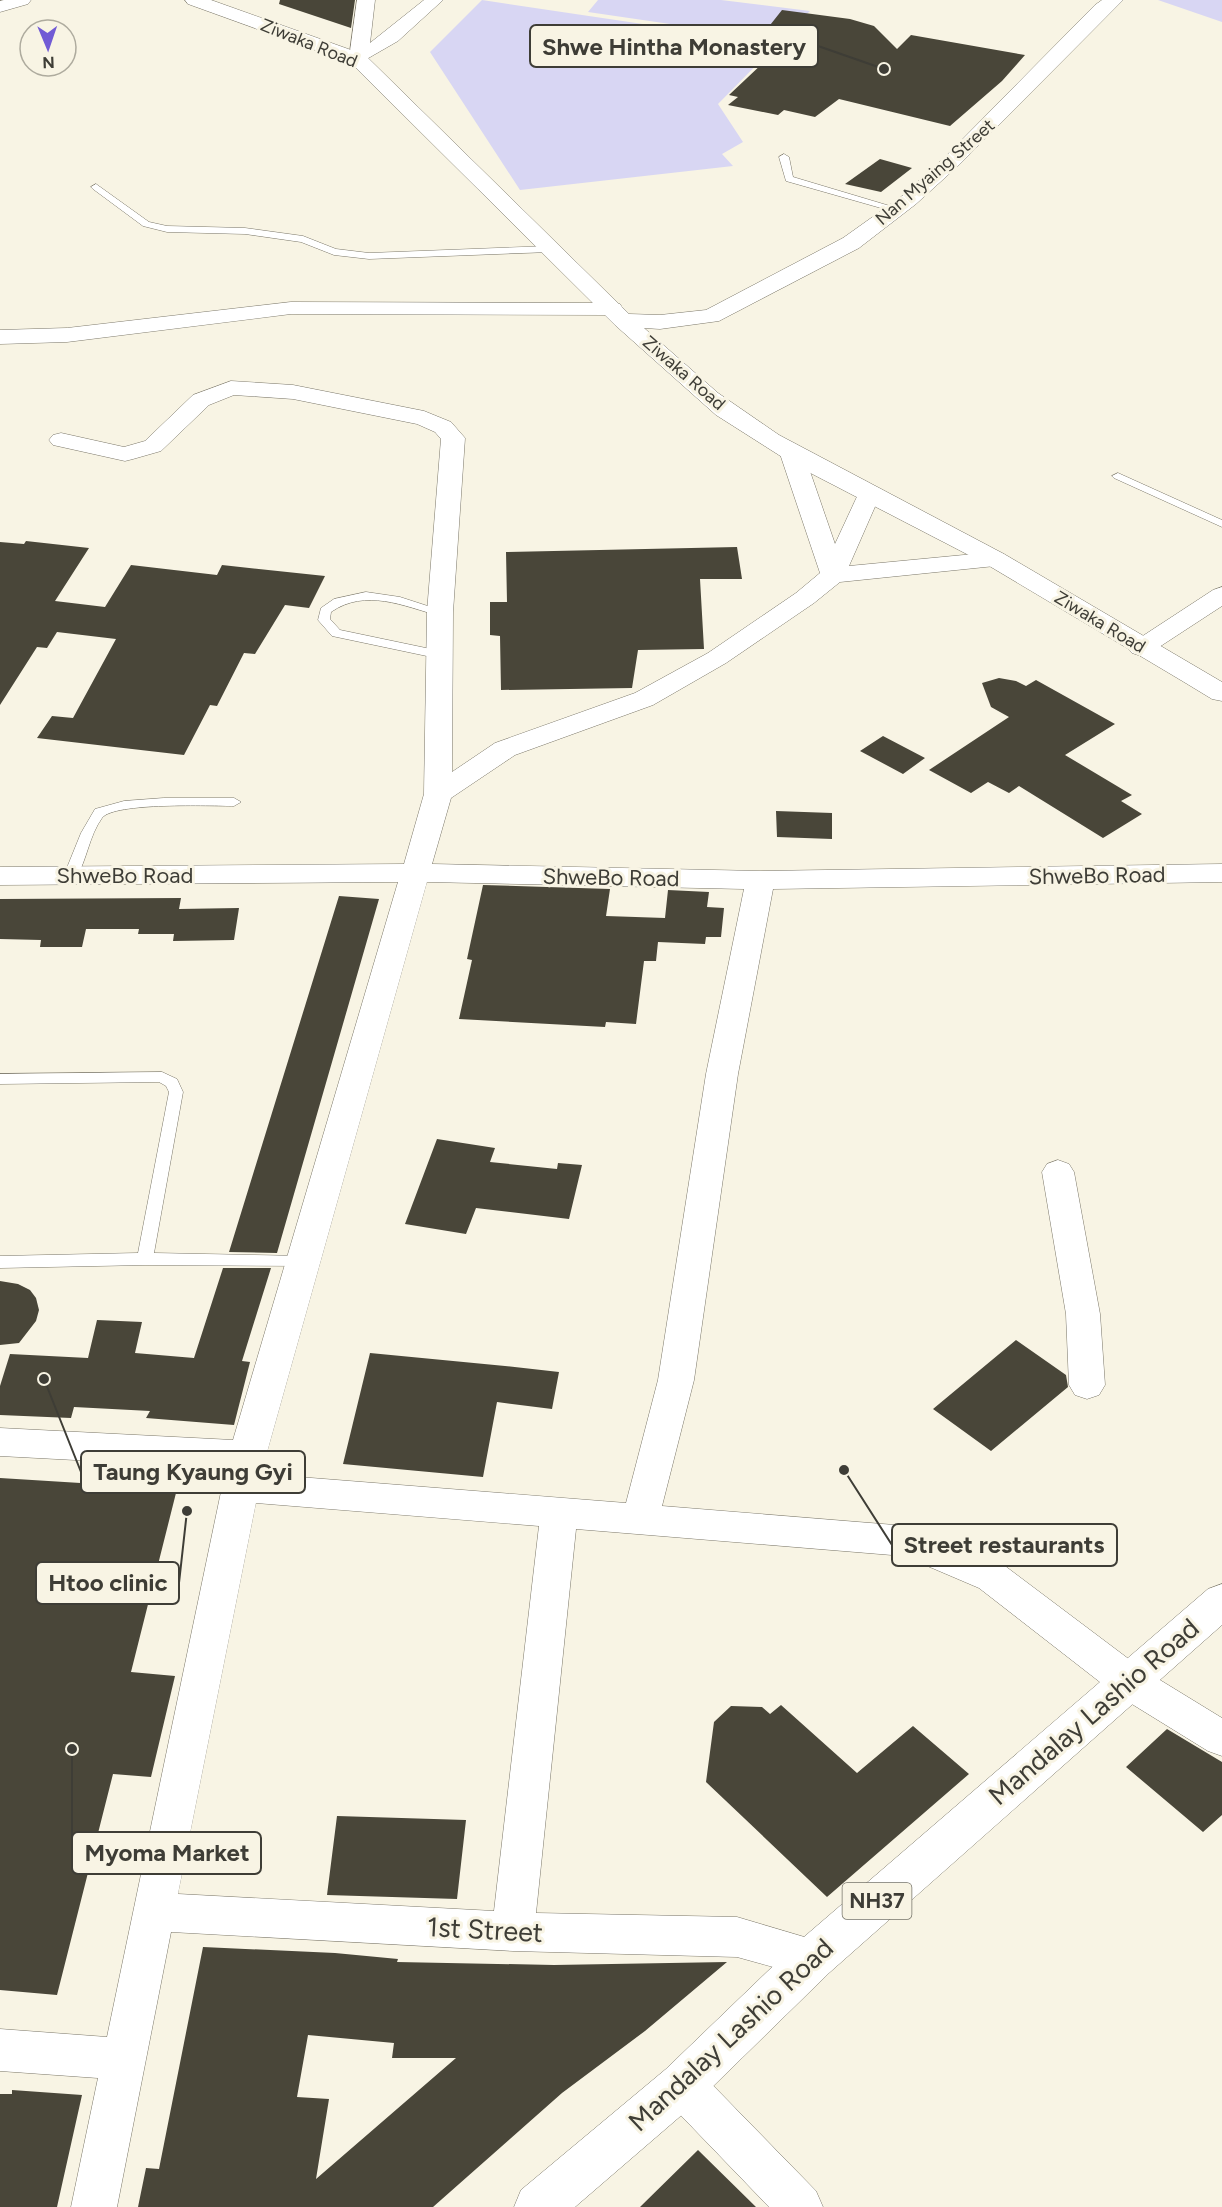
<svg xmlns="http://www.w3.org/2000/svg" width="1222" height="2207" viewBox="0 0 1222 2207" font-family="Figtree,sans-serif">
  <style>
    .green { fill: #d8d6f3 }
    .building { fill: #494639; fill-rule: evenodd }
    .lines { fill: none; stroke-linecap: round; stroke-linejoin: round }
    .lane-casing { stroke: #7b7769; stroke-width: 1 }
    .street-casing { stroke: #7b7769; stroke-width: 1 }
    .secondary-casing { stroke: #7b7769; stroke-width: 1 }
    .highway-casing { stroke: #7b7769; stroke-width: 1 }
    .lane { fill: #fff; fill-rule: evenodd }
    .street { fill: #fff; fill-rule: evenodd }
    .secondary { fill: #fff; fill-rule: evenodd }
    .highway { fill: #fff; fill-rule: evenodd }
    .labels { text-anchor: middle; stroke-width: 6; stroke-linejoin: round; paint-order: stroke }
    .far-street-label { font-size: 18px; fill: #3e3d36; stroke: #f8f4e4 }
    .shield { fill: #f8f4e4; stroke: #76746a; stroke-width: 1.5 }
    .shield-label { font-size: 21px; font-weight: bold; fill: #3e3d36 }
    .street-label { font-size: 22px; fill: #3e3d36; stroke: #f8f4e4 }
    .near-street-label { font-size: 27px; fill: #3e3d36; stroke: #f8f4e4 }
    .leader { fill: none; stroke: #3e3d36; stroke-width: 2 }
    .callout-dot { fill: #3e3d36; stroke: #f8f4e4; stroke-width: 2 }
    .callout { fill: #f8f4e4; stroke: #3e3d36; stroke-width: 2 }
    .callout-label { font-size: 24px; text-anchor: middle; font-weight: bold; fill: #3e3d36 }
  </style>
  <rect width="100%" height="100%" fill="#f8f4e4"/>
  <path class="green" d="M482 0 777 44 718 104 743 142 722 154 733 166 520 190 430 52Z
    M598 0H721L810 11 780 40 588 12Z
    M1158 0H1222V22Z"/>
  <path class="building" d="M280 0H355L351 28 279 4Z
    M782 10 850 19 874 26 897 49 911 35 1025 55 1002 81 950 126 839 99 815 117 784 110 778 115 728 105 738 97 729 95 784 43 759 39Z
    M880 159 912 168 881 192 845 184Z
    M26 541 89 548 55 601 105 607 131 565 217 575 222 565 325 576 309 608 285 605 255 654 244 653 217 706 210 705 184 755 37 738 52 716 73 718 116 639 57 632 47 648 37 647 0 705V542L24 544Z
    M737 547 742 579H700L704 649 638 650 632 688 501 690 500 636 490 635V602H507L506 552Z
    M999 678 1016 681 1026 686 1036 680 1115 724 1065 755 1132 795 1121 801 1142 814 1103 838 1019 786 1009 793 988 782 971 793 929 770 1009 717 991 707 982 683Z
    M883 736 925 758 903 774 860 751Z
    M776 811 832 813V839L777 837Z
    M483 885 610 889 606 916 665 918 668 890 709 892 707 907 724 908 721 937H706L705 944 658 942 656 961H644L636 1024 606 1022 605 1027 459 1019 472 960 467 959Z
    M339 896 379 899 277 1253 229 1252Z
    M181 898 179 909 239 908 234 940 173 941 174 934H138L139 929H86L82 947H40L41 940 0 939V899Z
    M437 1139 495 1148 490 1162 557 1169 558 1163 582 1165 569 1219 476 1208 466 1234 405 1224Z
    M223 1268H271L242 1361 250 1362 234 1425 146 1418 150 1411 74 1407 71 1418 0 1415V1386L10 1354 88 1358 97 1320 142 1322 135 1353 194 1358Z
    M0 1281 18 1284 30 1290 36 1298 39 1310 36 1321 19 1343 0 1345Z
    M1016 1340 1066 1375 1068 1387 991 1451 933 1409Z
    M370 1353 505 1366 559 1372 552 1409 497 1402 483 1477 343 1464Z
    M0 1478 177 1489 131 1672 175 1676 151 1777 113 1774 57 1995 0 1990Z
    M781 1705 857 1773 913 1726 969 1774 827 1897 706 1782 714 1722 731 1706 762 1707 770 1714Z
    M1167 1729 1222 1762V1815L1203 1832 1126 1767Z
    M337 1816 466 1820 457 1899 327 1895Z
    M203 1947 335 1953 398 1959 397 1962 554 1965 727 1962 645 2031 562 2093 433 2207H138L146 2168 159 2169ZM308 2035 394 2043 392 2058H456L316 2179 329 2099 297 2097Z
    M12 2090 82 2095 57 2207H0V2094H12Z
    M698 2150 756 2207H640Z"/>
  <g class="lines">
    <defs>
      <path id="lane" d="M784 154 789 157 793 177 900 209 895 212 786 181 779 157Z
        M96 184 149 222 167 226 245 228 303 236 336 249 369 253 550 246 555 249 550 252 369 259 334 255 301 242 245 234 167 232 143 226 93 189 91 187Z
        M1118 473 1222 520V527L1114 478 1112 476Z
        M366 592 400 597 446 612 440 616C403 606 366 588 331 612L330 619 340 630 445 652V658L441 659 332 636 318 620 321 608 334 599Z
        M164 798H234L241 802 234 806C211 806 114 802 102 818 89 836 87 860 76 878H66L64 875 81 833 95 809 124 801Z
        M162 1072 177 1079 183 1092 154 1253 303 1256 309 1258 311 1262 309 1266 145 1265 0 1268V1256L138 1253 169 1092 166 1086 159 1082 0 1084V1074Z"/>
      <path id="street" d="M4 0H31L28 4 0 12V1Z
        M357 0H375L370 43 424 0H443L398 41 358 64 349 59Z
        M291 302 612 303 620 304 623 309 620 314 612 315 291 314 67 342 0 344V330L67 328Z
        M231 381 293 385 424 411 451 422 465 438 453 612 452 772 495 743 635 693 708 653 796 593 820 573 779 451 783 446H799L803 451 835 544 861 488H877L881 493 849 566 995 552 1004 554 1007 559 1004 564 995 566 840 582 814 603 726 663 653 705 515 755 451 798 432 864 760 871 1222 864V882L773 889 738 1074 694 1380 662 1506 907 1526 920 1530 1005 1566 1142 1669 1222 1718V1756L1208 1751 1114 1693 979 1588 904 1556 576 1529 536 1913 737 1917 828 1944 834 1958 828 1972 813 1978 737 1957 513 1951 171 1932 117 2207H71L98 2078 0 2071V2029L107 2037 226 1468 0 1456V1428L233 1440 398 882 0 885V867L404 864 424 794 427 612 441 439 435 432 417 424 293 399 234 395 209 405 161 451 133 459 125 461 53 445 49 440 53 435 61 433 124 447 145 441 193 395ZM427 882 744 889 706 1074 658 1380 626 1503 261 1474ZM256 1503 539 1526 494 1911 178 1894Z
        M1222 587V606L1150 653 1141 656 1132 653 1128 648 1132 643 1213 590Z
        M1058 1160 1069 1164 1074 1172 1100 1314 1105 1385 1099 1395 1087 1399 1075 1395 1069 1385 1066 1314 1042 1172 1047 1164Z
        M682 2064 698 2070 816 2191 823 2207H769L666 2100 660 2085 666 2070Z"/>
      <path id="secondary" d="M185 0H211L365 55 629 314 660 315 706 310 843 238 902 196 945 157 1095 5 1102 0H1123L959 165 916 204 859 248 719 321 660 329 644 328 718 393 779 435 1004 554 1222 682V701L1212 699 1184 682 986 564 793 464 716 415 615 325 351 63 188 4Z"/>
      <path id="highway" d="M1222 1584V1625L829 1973 698 2101 575 2207H514L521 2190 666 2069 797 1943 1208 1589Z"/>
    </defs>
    <use href="#lane" class="lane-casing"/>
    <use href="#street" class="street-casing"/>
    <use href="#secondary" class="secondary-casing"/>
    <use href="#highway" class="highway-casing"/>
    <use href="#lane" class="lane"/>
    <use href="#street" class="street"/>
    <use href="#secondary" class="secondary"/>
    <use href="#highway" class="highway"/>
  </g>
  <g class="labels">
    <g class="far-street-label">
      <text transform="translate(309 43) rotate(22)" y="6">Ziwaka Road</text>
      <text transform="translate(935 172) rotate(-41)" y="6">Nan Myaing Street</text>
      <text transform="translate(684 373) rotate(41)" y="6">Ziwaka Road</text>
      <text transform="translate(1100 622) rotate(31)" y="6">Ziwaka Road</text>
    </g>
    <rect class="shield" x="842.5" y="1883" width="69" height="36" rx="4.5"/>
    <g class="shield-label">
      <text x="877" y="1908">NH37</text>
    </g>
    <g class="street-label">
      <text x="125" y="883">ShweBo Road</text>
      <text transform="translate(1097 875) rotate(-1)" y="8">ShweBo Road</text>
      <text transform="translate(611 877) rotate(1)" y="8">ShweBo Road</text>
    </g>
    <g class="near-street-label">
      <text transform="translate(1094 1712) rotate(-41)" y="9">Mandalay Lashio Road</text>
      <text transform="translate(485 1930) rotate(3)" y="9">1st Street</text>
      <text transform="translate(731 2035) rotate(-43)" y="9">Mandalay Lashio Road</text>
    </g>
  </g>
  <path class="leader" d="M884 69L818 46M44 1379L81 1472M844 1470L892 1545M187 1511L179 1583M72 1749L72 1853"/>
  <g class="callout-dot">
    <circle cx="884" cy="69" r="6"/>
    <circle cx="44" cy="1379" r="6"/>
    <circle cx="844" cy="1470" r="6"/>
    <circle cx="187" cy="1511" r="6"/>
    <circle cx="72" cy="1749" r="6"/>
  </g>
  <g class="callout">
    <rect x="530" y="25" width="288" height="42" rx="6"/>
    <rect x="81" y="1451" width="224" height="42" rx="6"/>
    <rect x="892" y="1524" width="225" height="42" rx="6"/>
    <rect x="36" y="1562" width="143" height="42" rx="6"/>
    <rect x="72" y="1832" width="189" height="42" rx="6"/>
  </g>
  <g class="callout-label">
    <text x="674" y="55">Shwe Hintha Monastery</text>
    <text x="193" y="1480">Taung Kyaung Gyi</text>
    <text x="1004" y="1553">Street restaurants</text>
    <text x="108" y="1591">Htoo clinic</text>
    <text x="167" y="1861">Myoma Market</text>
  </g>
  <g transform="translate(48 48) rotate(178)"><circle r="28" fill="#f8f4e4" stroke="#aeab9e" stroke-width="1.5"/>
  <path d="M0-4.5L10 22L0 15L-10 22Z" fill="#715bd5"/>
  <text y="-9" font-size="16" font-weight="bold" text-anchor="middle" fill="#3e3d36">N</text>
  </g>
</svg>
